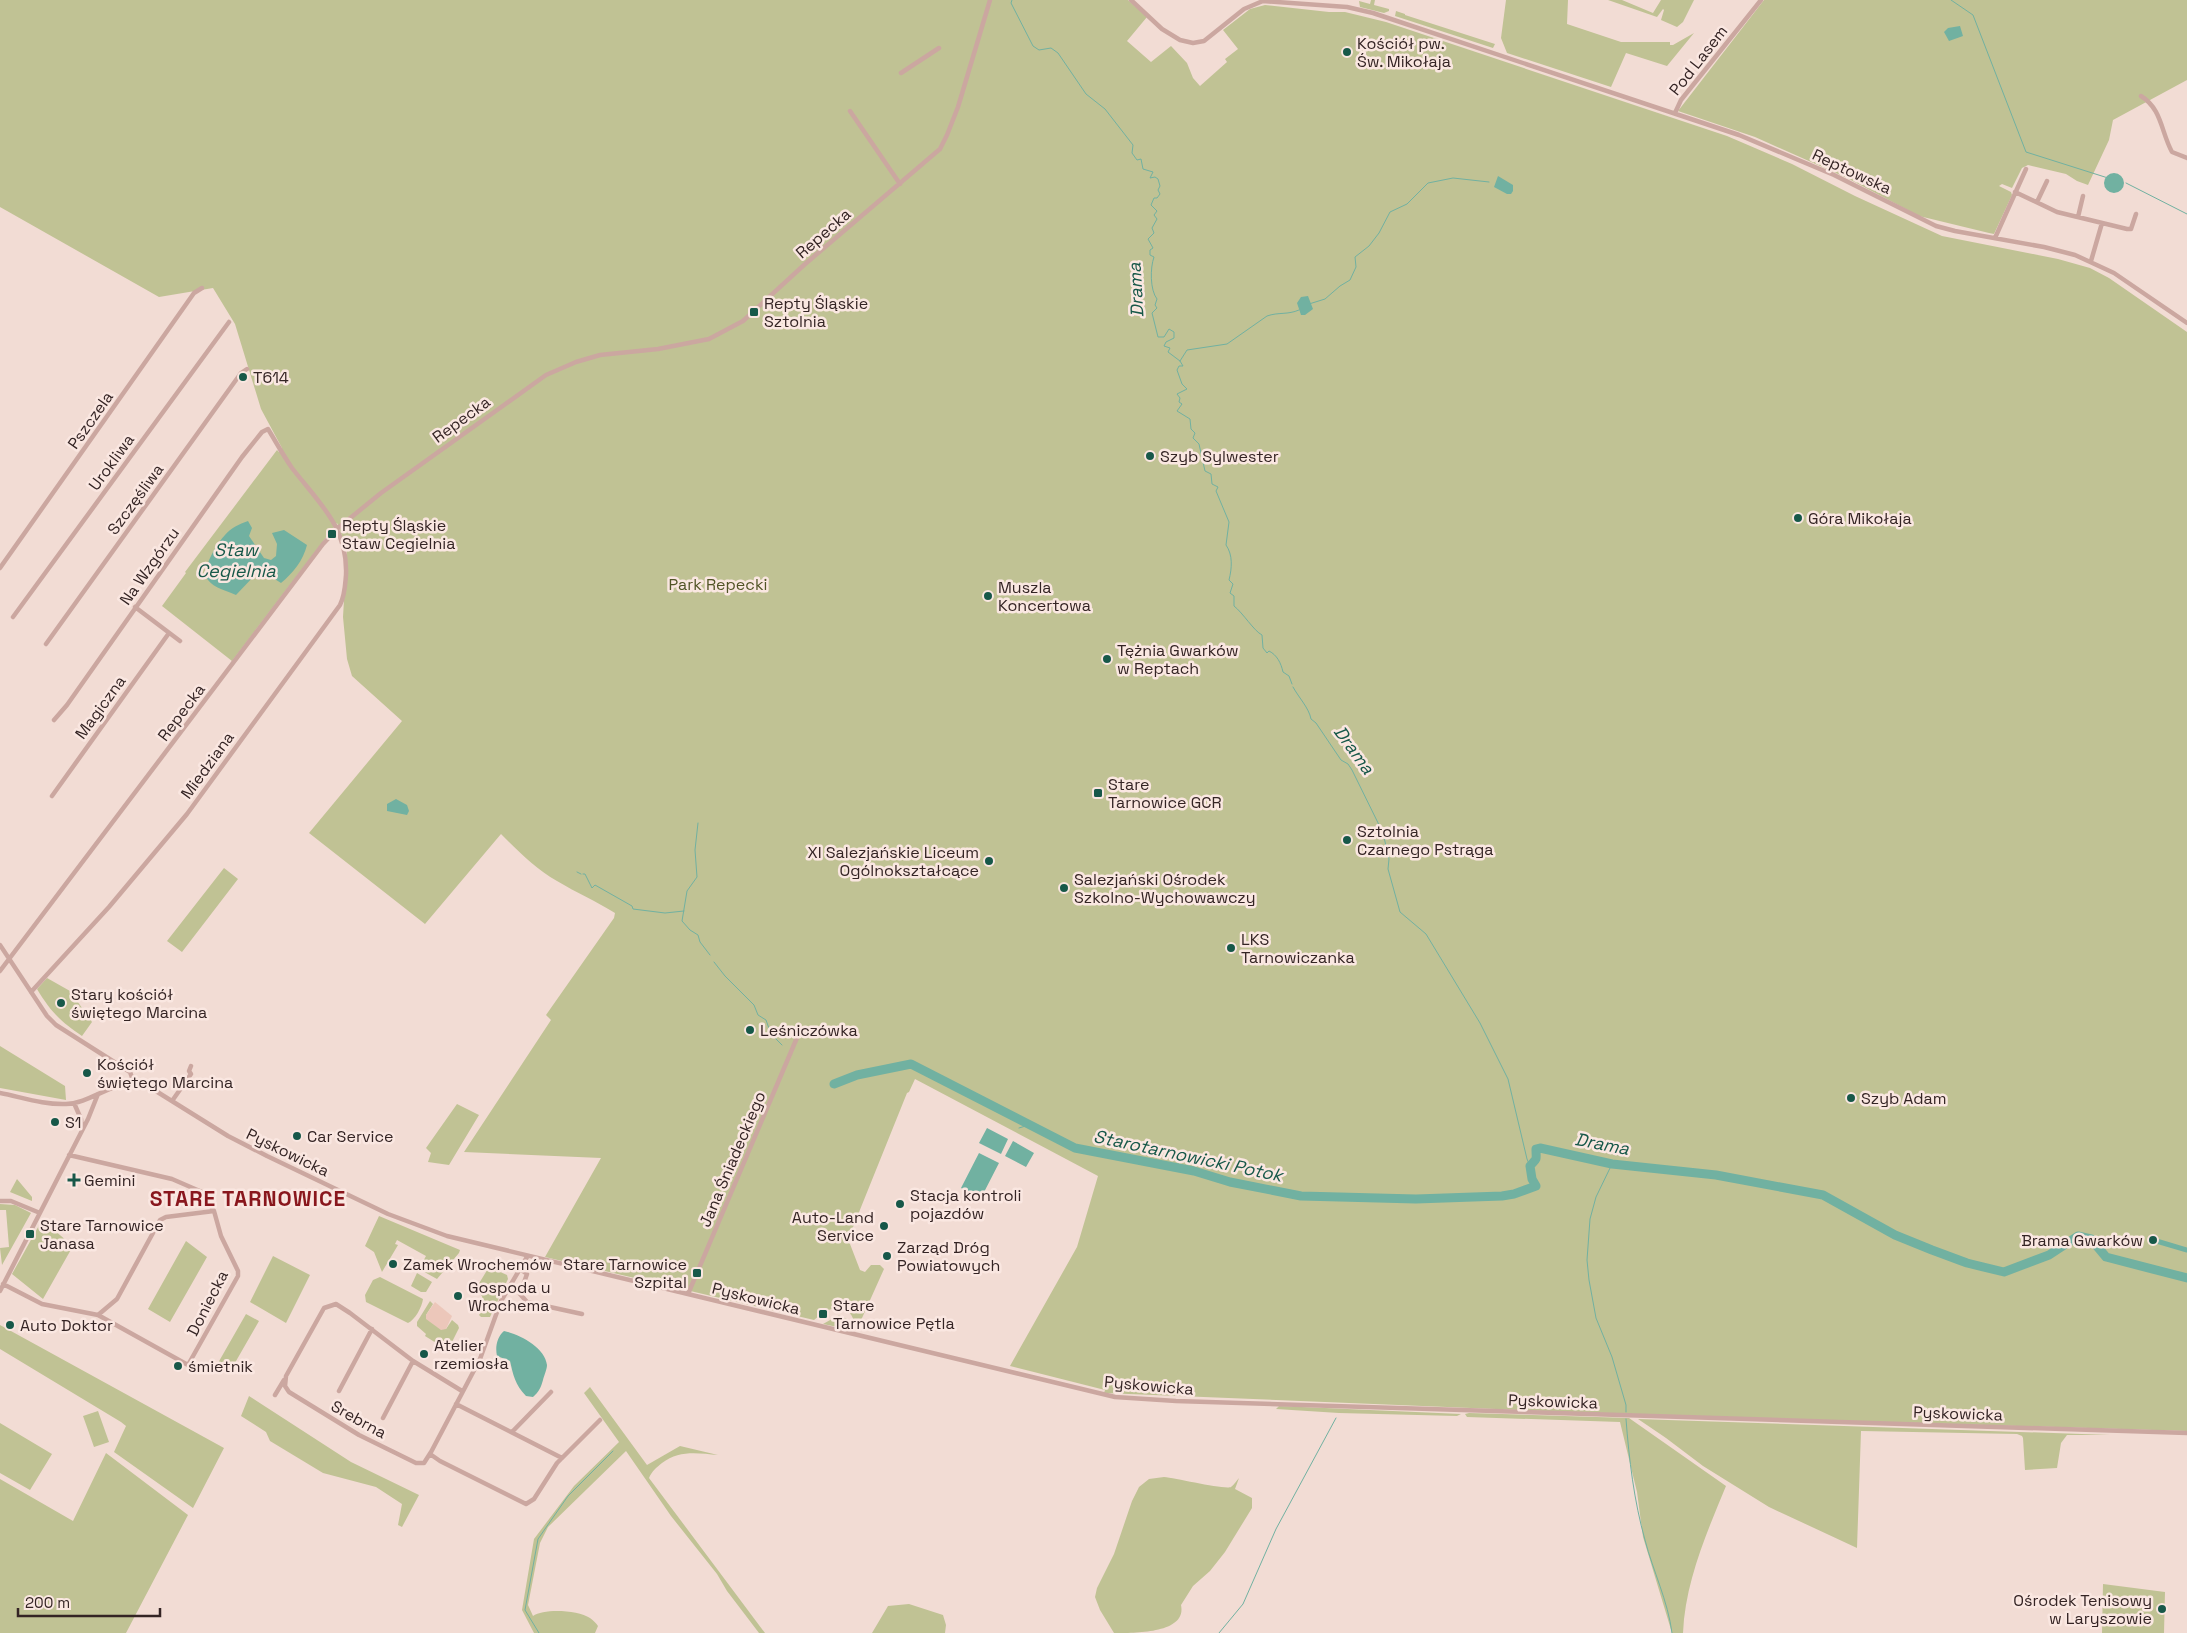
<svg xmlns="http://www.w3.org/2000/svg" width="2187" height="1633" viewBox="0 0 2187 1633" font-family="'Space Grotesk',sans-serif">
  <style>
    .green { fill: #c0c294 }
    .plaza { fill: #ecc7ba }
    .water { fill: #71b1a1 }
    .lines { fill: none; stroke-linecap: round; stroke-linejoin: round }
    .stream { stroke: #71b1a1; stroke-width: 1 }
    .canal { stroke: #71b1a1; stroke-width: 5 }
    .river { stroke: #71b1a1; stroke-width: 9 }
    .minor { stroke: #cba7a0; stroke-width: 4.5 }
    .poi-dot { fill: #175849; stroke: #fae7e1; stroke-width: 2 }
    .labels { text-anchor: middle; stroke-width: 5; stroke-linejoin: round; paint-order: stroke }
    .poi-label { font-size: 16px; fill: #342424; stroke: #fae7e1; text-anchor: start }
    .street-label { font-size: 16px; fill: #342424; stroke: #fae7e1 }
    .park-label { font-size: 16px; fill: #515426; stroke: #fae7e1 }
    .water-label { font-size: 18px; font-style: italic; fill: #175849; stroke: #fae7e1 }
    .district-label { font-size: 21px; font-weight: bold; letter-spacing: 1px; fill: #89171d; stroke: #fae7e1 }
  </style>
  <rect width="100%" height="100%" fill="#f2dcd4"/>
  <path class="green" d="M0 0H1128L1147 17 1127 41 1151 62 1171 46 1187 63 1193 78 1200 86 1227 62 1225 59 1238 49 1223 30 1250 9 1265 5 1329 12H1345L1386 22 1727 136 1792 164 1855 196 1942 236 2058 259 2090 268 2109 278 2187 332V1431L1619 1414 1104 1393 1105 1390 1010 1366 1077 1247 1098 1176 915 1079 909 1092 907 1093 847 1242 850 1244 860 1270 865 1272 871 1265H880L884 1269 858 1327 853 1331C855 1316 852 1313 839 1307L825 1311 814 1320 545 1257 601 1158 464 1152 551 1020 546 1015 614 918 615 913C596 901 577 893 557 881 536 869 518 851 501 834L425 924 309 833 402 721 352 676 347 659 343 617 347 549 337 523 232 661 162 606 186 573 185 572 277 450 279 452 282 448 261 409 235 324 213 288 159 297 0 207Z
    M1371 0H1375L1374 5 1389 9V11L1384 13 1360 7 1359 1 1370 4Z
    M1506 0H1568L1567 24 1621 42H1670V45H1673L1694 33 1667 66 1626 53 1611 87 1507 53 1501 38Z
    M1608 0H1622L1653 13 1661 0H1694L1683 22 1677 27 1661 20 1664 10 1663 9 1657 17Z
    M1764 0H2187V80L2113 120 2109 140 2088 185 2077 181 2066 174 2028 165 2022 168 2012 188 2002 184 1999 186 2011 192 2012 195 1994 234 1989 233 1919 216 1847 178 1755 137 1678 111Z
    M1396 11 1405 14V15L1495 44 1493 48 1395 16Z
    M224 868 238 879 182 952 167 941Z
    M47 978 70 991 92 1022 82 1036C60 1021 51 1012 37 989Z
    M0 1046 65 1086 66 1100 0 1088Z
    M457 1104 479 1115 449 1165 428 1162 431 1153 426 1148Z
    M17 1179 32 1197V1201L10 1192Z
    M0 1204 15 1205 31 1213 2 1265 0 1248 9 1247 6 1210H0Z
    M379 1216 460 1250 459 1253 437 1279 419 1269 426 1256 397 1240 395 1244 398 1245 382 1272 374 1252 365 1246Z
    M42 1220 73 1246 43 1299 12 1274Z
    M186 1241 207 1257 170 1322 148 1309Z
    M273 1256 310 1275 286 1323 250 1302Z
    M489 1267 507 1275 508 1279 490 1317H481L479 1315 483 1309 482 1296 475 1290Z
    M417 1273 432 1282 426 1292H421L411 1286Z
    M380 1277 423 1299C422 1307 415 1320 408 1323L366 1302 365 1295 373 1280Z
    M430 1301 433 1304 426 1315 446 1329 452 1320 458 1325 459 1328 451 1344 441 1346 425 1336 426 1334 417 1326V1322Z
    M246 1314 259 1321 232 1368 218 1363Z
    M839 1315 847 1319 846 1327 842 1328 823 1324Z
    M0 1325 224 1448 193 1508 114 1452 126 1426 121 1422 0 1349Z
    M590 1387 647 1465 680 1446 718 1455C697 1453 679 1450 662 1463 656 1468 652 1471 649 1478L765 1633H759L727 1591 717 1574 671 1516 626 1451 548 1527 540 1543 528 1605 533 1616C544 1608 578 1610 590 1618 593 1620 596 1623 598 1626L595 1633H534L522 1610 534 1539 574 1486 619 1442 584 1393Z
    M249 1396 351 1462 419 1495 402 1527 398 1525 402 1504 376 1487 323 1473 270 1441 266 1432 241 1416Z
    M1279 1406 1461 1414 1457 1416 1339 1413 1276 1409Z
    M98 1411 109 1442 94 1447 83 1416Z
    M1469 1413 1629 1418 1726 1486C1707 1532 1685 1582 1683 1633H1672L1643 1537 1637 1492 1620 1422 1467 1417 1465 1414Z
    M1638 1419 2110 1435H2067L2061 1443 2057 1468 2025 1470 2023 1438 2022 1436 2017 1434 1861 1431 1857 1548 1769 1507 1703 1466 1666 1438Z
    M0 1423 52 1454 30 1490 0 1473Z
    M106 1453 188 1515 126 1633H0V1479L73 1521Z
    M1164 1477C1176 1478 1225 1490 1231 1487 1234 1485 1237 1480 1239 1478L1235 1489 1252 1498V1508L1225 1552 1210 1571 1193 1586 1181 1605C1187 1633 1137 1633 1114 1633L1100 1610 1095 1597 1097 1588 1114 1554 1132 1501 1139 1487 1149 1479Z
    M2103 1584 2165 1592 2164 1633H2102Z
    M909 1604 943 1615 946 1625 945 1633H872L888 1606Z"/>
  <path class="plaza" d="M435 1302 452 1316 446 1329 441 1330 426 1319V1315Z"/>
  <path class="water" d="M1960 26 1963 36 1949 41 1944 32 1948 28Z
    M2104 183a10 10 0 1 1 20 0a10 10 0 1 1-20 0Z
    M1498 176 1513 185V191L1511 194H1507L1494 187Z
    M1308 296 1313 309 1305 315H1301L1297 303 1301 297Z
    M248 521 252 528 249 536 264 558 271 560 276 556 277 544 272 533 284 530 307 545C303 561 293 573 281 583L270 576 257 573 236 595C227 591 214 588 208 580 200 571 217 543 225 535 231 528 239 524 248 521Z
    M396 799 407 805 409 811 407 815 387 811V804Z
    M987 1128 1008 1139 1001 1154 979 1143Z
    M1013 1141 1034 1153 1026 1167 1005 1156Z
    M979 1153 999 1163 981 1198 961 1188Z
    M504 1331C519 1334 545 1347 547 1365 547 1369 544 1376 543 1380 541 1387 539 1392 533 1397L526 1396C515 1385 513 1374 510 1361L497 1356C495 1347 497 1337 504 1331Z"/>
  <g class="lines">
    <path class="stream" d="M1012 0 1011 3 1033 46 1039 50 1051 48 1058 53 1086 94 1105 109 1133 145 1132 153 1137 160 1141 159 1143 169 1153 172 1150 178 1155 177 1158 179 1160 186 1158 190 1160 194 1157 198H1154L1151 205 1157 211 1154 215 1157 219 1152 228 1154 233 1148 239 1153 248 1150 250V255L1154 257C1150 268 1150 290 1157 299L1155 305 1157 308 1152 313 1158 337H1164L1169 329 1174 332V338L1166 342 1164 346 1170 348 1168 352 1180 361 1183 366H1179L1177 370 1182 384 1187 389 1177 394 1180 398 1179 402 1182 404 1177 411 1190 419 1191 429 1195 433 1193 438 1199 444 1205 471 1211 474 1212 484 1218 487 1216 491 1229 522 1226 545C1233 555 1232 568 1229 580L1233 584 1230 593 1234 596V606C1243 613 1254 631 1262 635L1263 648 1267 653 1269 651C1277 655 1281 663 1283 672L1289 676 1292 684
      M1951 0 1973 15 2026 152 2108 178
      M2126 183 2187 214
      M1309 304 1325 299 1340 286 1350 280 1356 267 1355 257 1369 246 1379 233 1390 212 1407 204 1428 183 1453 178 1489 182
      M1180 361 1187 350 1227 344 1267 316C1278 312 1288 315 1299 310
      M1293 687C1299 698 1309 708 1311 719L1316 723 1341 760 1348 764 1352 770 1383 833 1389 859 1388 869 1400 912 1426 934 1480 1023 1508 1079 1527 1159 1530 1166
      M698 823 695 850 697 877 687 891 682 921 690 930 698 935 700 942 710 955
      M577 872 581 874
      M583 874H585L592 888 595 885 632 906 633 909 665 913 684 911
      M714 962 725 976 754 1005 758 1015 766 1020 771 1034 782 1045
      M1019 1128 1029 1125
      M1612 1164 1596 1197 1590 1219 1587 1260 1589 1280 1596 1318 1612 1357 1626 1405V1412
      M1626 1419C1629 1459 1634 1501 1645 1540 1653 1571 1668 1601 1672 1633
      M539 1633 525 1610 538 1539 568 1496 613 1451
      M1219 1633 1243 1604 1276 1529 1336 1418"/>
    <path class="canal" d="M2153 1240 2187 1250"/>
    <path class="river" d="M834 1084 857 1075 911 1064 1075 1148 1194 1171 1230 1182 1301 1196 1416 1199 1502 1196 1514 1194 1536 1186 1532 1179 1530 1166C1538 1157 1536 1161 1536 1149L1540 1148 1612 1164 1716 1175 1823 1195 1895 1235 1932 1250 1967 1263 2004 1272 2049 1255 2078 1236 2091 1239 2106 1257 2187 1278"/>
    <path class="minor" d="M1131 0 1162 29 1180 40 1193 43 1204 41 1244 9 1263 1 1347 7 1373 13 1739 135 1834 175 1936 226 1955 231 2044 247 2075 255 2114 273 2187 323
      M901 73 939 48
      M2141 96C2162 109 2161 132 2172 152L2187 158
      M850 111 900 184
      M1675 113 1681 100 1761 0
      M2015 192 2057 212 2127 229H2131L2136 214
      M2037 202 2047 181
      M2078 217 2083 196
      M1995 238 2026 169
      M2091 261 2102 223
      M0 568 194 293 202 288
      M135 607 180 641
      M13 617 229 322
      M46 644 241 373 247 369
      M52 796 169 633
      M0 945 47 1016 56 1025 130 1072 134 1083
      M0 971 323 544 338 528 381 493 546 375 576 362 600 355 658 349 709 339 743 321 804 265 940 149 947 135 958 107 990 0
      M31 992 109 907 187 814 340 605C345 595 345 586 346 575 348 527 319 503 292 468 283 455 276 442 268 429L262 432 242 457 67 705 54 720
      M0 1093C21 1097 44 1105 66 1104 95 1103 121 1072 151 1088L228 1136 267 1156 388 1214 447 1236 1115 1397 1176 1401 2187 1433
      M172 1101 191 1074 189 1071 191 1066
      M74 1103 81 1119 82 1128
      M0 1201H11L40 1213
      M527 1257 501 1301 480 1359 430 1454 440 1461 526 1504 534 1499 557 1463 600 1420
      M520 1269 527 1274 520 1294 527 1302 582 1314
      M3 1284 42 1304 98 1315 188 1365 238 1276V1271L221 1236 214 1211 202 1192 172 1179 69 1155
      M0 1291 88 1119 98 1094
      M688 1294 799 1033
      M98 1315 117 1299 160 1220 166 1217 214 1211
      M339 1391 372 1329
      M275 1395 284 1380
      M456 1404 562 1458
      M383 1418 413 1361
      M512 1432 551 1392
      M431 1452 424 1463H416L359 1435 289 1392 285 1386 286 1376 324 1308 336 1304 350 1313 413 1361 462 1391"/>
  </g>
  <g class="poi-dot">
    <circle cx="1347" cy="52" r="5"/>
    <rect x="749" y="307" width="10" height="10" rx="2.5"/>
    <circle cx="243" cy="377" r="5"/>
    <circle cx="1150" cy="456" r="5"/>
    <circle cx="1798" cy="518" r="5"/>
    <rect x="327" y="529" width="10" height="10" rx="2.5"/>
    <circle cx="988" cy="596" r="5"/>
    <circle cx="1107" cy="659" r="5"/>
    <rect x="1093" y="788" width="10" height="10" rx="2.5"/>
    <circle cx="1347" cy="840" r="5"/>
    <circle cx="989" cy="861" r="5"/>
    <circle cx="1064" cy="888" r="5"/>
    <circle cx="1231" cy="948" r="5"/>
    <circle cx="61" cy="1003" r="5"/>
    <circle cx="750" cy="1030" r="5"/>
    <circle cx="87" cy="1073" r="5"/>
    <circle cx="1851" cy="1098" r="5"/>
    <circle cx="55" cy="1122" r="5"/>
    <circle cx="297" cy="1136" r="5"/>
    <path d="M71.5 1172.5h5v5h5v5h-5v5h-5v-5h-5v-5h5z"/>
    <circle cx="900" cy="1204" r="5"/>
    <circle cx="884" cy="1226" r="5"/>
    <rect x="25" y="1229" width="10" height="10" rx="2.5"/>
    <circle cx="2153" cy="1240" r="5"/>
    <circle cx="887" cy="1256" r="5"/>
    <circle cx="393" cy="1264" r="5"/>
    <rect x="692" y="1268" width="10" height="10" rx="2.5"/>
    <circle cx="458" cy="1296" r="5"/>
    <rect x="818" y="1309" width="10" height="10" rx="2.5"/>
    <circle cx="10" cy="1325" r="5"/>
    <circle cx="424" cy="1354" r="5"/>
    <circle cx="178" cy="1366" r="5"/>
    <circle cx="2162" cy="1609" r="5"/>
  </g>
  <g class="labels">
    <g class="poi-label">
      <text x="1357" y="49">Kościół pw.<tspan x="1357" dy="18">Św. Mikołaja</tspan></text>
      <text x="764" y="309">Repty Śląskie<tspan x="764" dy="18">Sztolnia</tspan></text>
      <text x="253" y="383">T614</text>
      <text x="1160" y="462">Szyb Sylwester</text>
      <text x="1808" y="524">Góra Mikołaja</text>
      <text x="342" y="531">Repty Śląskie<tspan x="342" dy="18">Staw Cegielnia</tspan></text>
      <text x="998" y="593">Muszla<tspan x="998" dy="18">Koncertowa</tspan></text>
      <text x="1117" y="656">Tężnia Gwarków<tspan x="1117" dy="18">w Reptach</tspan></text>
      <text x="1108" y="790">Stare<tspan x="1108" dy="18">Tarnowice GCR</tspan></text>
      <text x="1357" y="837">Sztolnia<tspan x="1357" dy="18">Czarnego Pstrąga</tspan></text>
      <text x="979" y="858" text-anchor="end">XI Salezjańskie Liceum<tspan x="979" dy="18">Ogólnokształcące</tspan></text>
      <text x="1074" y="885">Salezjański Ośrodek<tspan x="1074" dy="18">Szkolno-Wychowawczy</tspan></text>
      <text x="1241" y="945">LKS<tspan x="1241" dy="18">Tarnowiczanka</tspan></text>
      <text x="71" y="1000">Stary kościół<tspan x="71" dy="18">świętego Marcina</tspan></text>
      <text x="760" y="1036">Leśniczówka</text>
      <text x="97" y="1070">Kościół<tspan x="97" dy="18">świętego Marcina</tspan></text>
      <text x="1861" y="1104">Szyb Adam</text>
      <text x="65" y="1128">S1</text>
      <text x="307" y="1142">Car Service</text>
      <text x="84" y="1186">Gemini</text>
      <text x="910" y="1201">Stacja kontroli<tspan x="910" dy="18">pojazdów</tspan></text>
      <text x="874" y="1223" text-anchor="end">Auto-Land<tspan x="874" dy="18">Service</tspan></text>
      <text x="40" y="1231">Stare Tarnowice<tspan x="40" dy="18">Janasa</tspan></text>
      <text x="2143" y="1246" text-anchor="end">Brama Gwarków</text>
      <text x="897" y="1253">Zarząd Dróg<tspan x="897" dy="18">Powiatowych</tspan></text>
      <text x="403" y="1270">Zamek Wrochemów</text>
      <text x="687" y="1270" text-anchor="end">Stare Tarnowice<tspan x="687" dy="18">Szpital</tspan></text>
      <text x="468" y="1293">Gospoda u<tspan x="468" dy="18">Wrochema</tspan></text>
      <text x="833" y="1311">Stare<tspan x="833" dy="18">Tarnowice Pętla</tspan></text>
      <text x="20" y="1331">Auto Doktor</text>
      <text x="434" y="1351">Atelier<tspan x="434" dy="18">rzemiosła</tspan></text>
      <text x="188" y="1372">śmietnik</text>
      <text x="2152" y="1606" text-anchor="end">Ośrodek Tenisowy<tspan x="2152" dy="18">w Laryszowie</tspan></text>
    </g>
    <g class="street-label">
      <text transform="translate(1698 60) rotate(-52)" y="6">Pod Lasem</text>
      <text transform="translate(1852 171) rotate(25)" y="6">Reptowska</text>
      <text transform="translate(823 233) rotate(-41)" y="6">Repecka</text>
      <text transform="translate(461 419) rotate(-36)" y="6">Repecka</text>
      <text transform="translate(90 420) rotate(-55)" y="6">Pszczela</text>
      <text transform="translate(111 462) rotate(-54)" y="6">Urokliwa</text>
      <text transform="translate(135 499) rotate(-54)" y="6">Szczęśliwa</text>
      <text transform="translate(149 566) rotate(-55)" y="6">Na Wzgórzu</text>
      <text transform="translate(100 707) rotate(-54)" y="6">Magiczna</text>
      <text transform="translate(181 712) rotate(-53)" y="6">Repecka</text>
      <text transform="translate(207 765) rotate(-54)" y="6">Miedziana</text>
      <text transform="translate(288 1152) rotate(26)" y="6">Pyskowicka</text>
      <text transform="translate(732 1159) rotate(-67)" y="6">Jana Śniadeckiego</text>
      <text transform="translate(756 1298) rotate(14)" y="6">Pyskowicka</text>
      <text transform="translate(207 1303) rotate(-63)" y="6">Doniecka</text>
      <text transform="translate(1149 1385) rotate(5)" y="6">Pyskowicka</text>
      <text transform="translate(1553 1401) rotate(2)" y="6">Pyskowicka</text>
      <text transform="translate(1958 1413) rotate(2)" y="6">Pyskowicka</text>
      <text transform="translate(359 1419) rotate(29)" y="6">Srebrna</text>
    </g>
    <g class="park-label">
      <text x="718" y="590">Park Repecki</text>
    </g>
    <g class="water-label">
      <text transform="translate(1136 290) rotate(-93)" y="6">Drama</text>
      <text x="236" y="556">Staw<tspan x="236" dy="21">Cegielnia</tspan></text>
      <text transform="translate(1354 750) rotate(54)" y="6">Drama</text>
      <text transform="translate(1602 1144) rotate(11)" y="6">Drama</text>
      <text transform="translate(1188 1156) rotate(12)" y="6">Starotarnowicki Potok</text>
    </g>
    <g class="district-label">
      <text x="248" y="1206">STARE TARNOWICE</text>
    </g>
  </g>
  <path d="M18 1608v8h142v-8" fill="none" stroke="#342424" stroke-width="2.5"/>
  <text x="25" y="1608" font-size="15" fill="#342424" stroke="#fae7e1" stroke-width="4" paint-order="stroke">200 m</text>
</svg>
